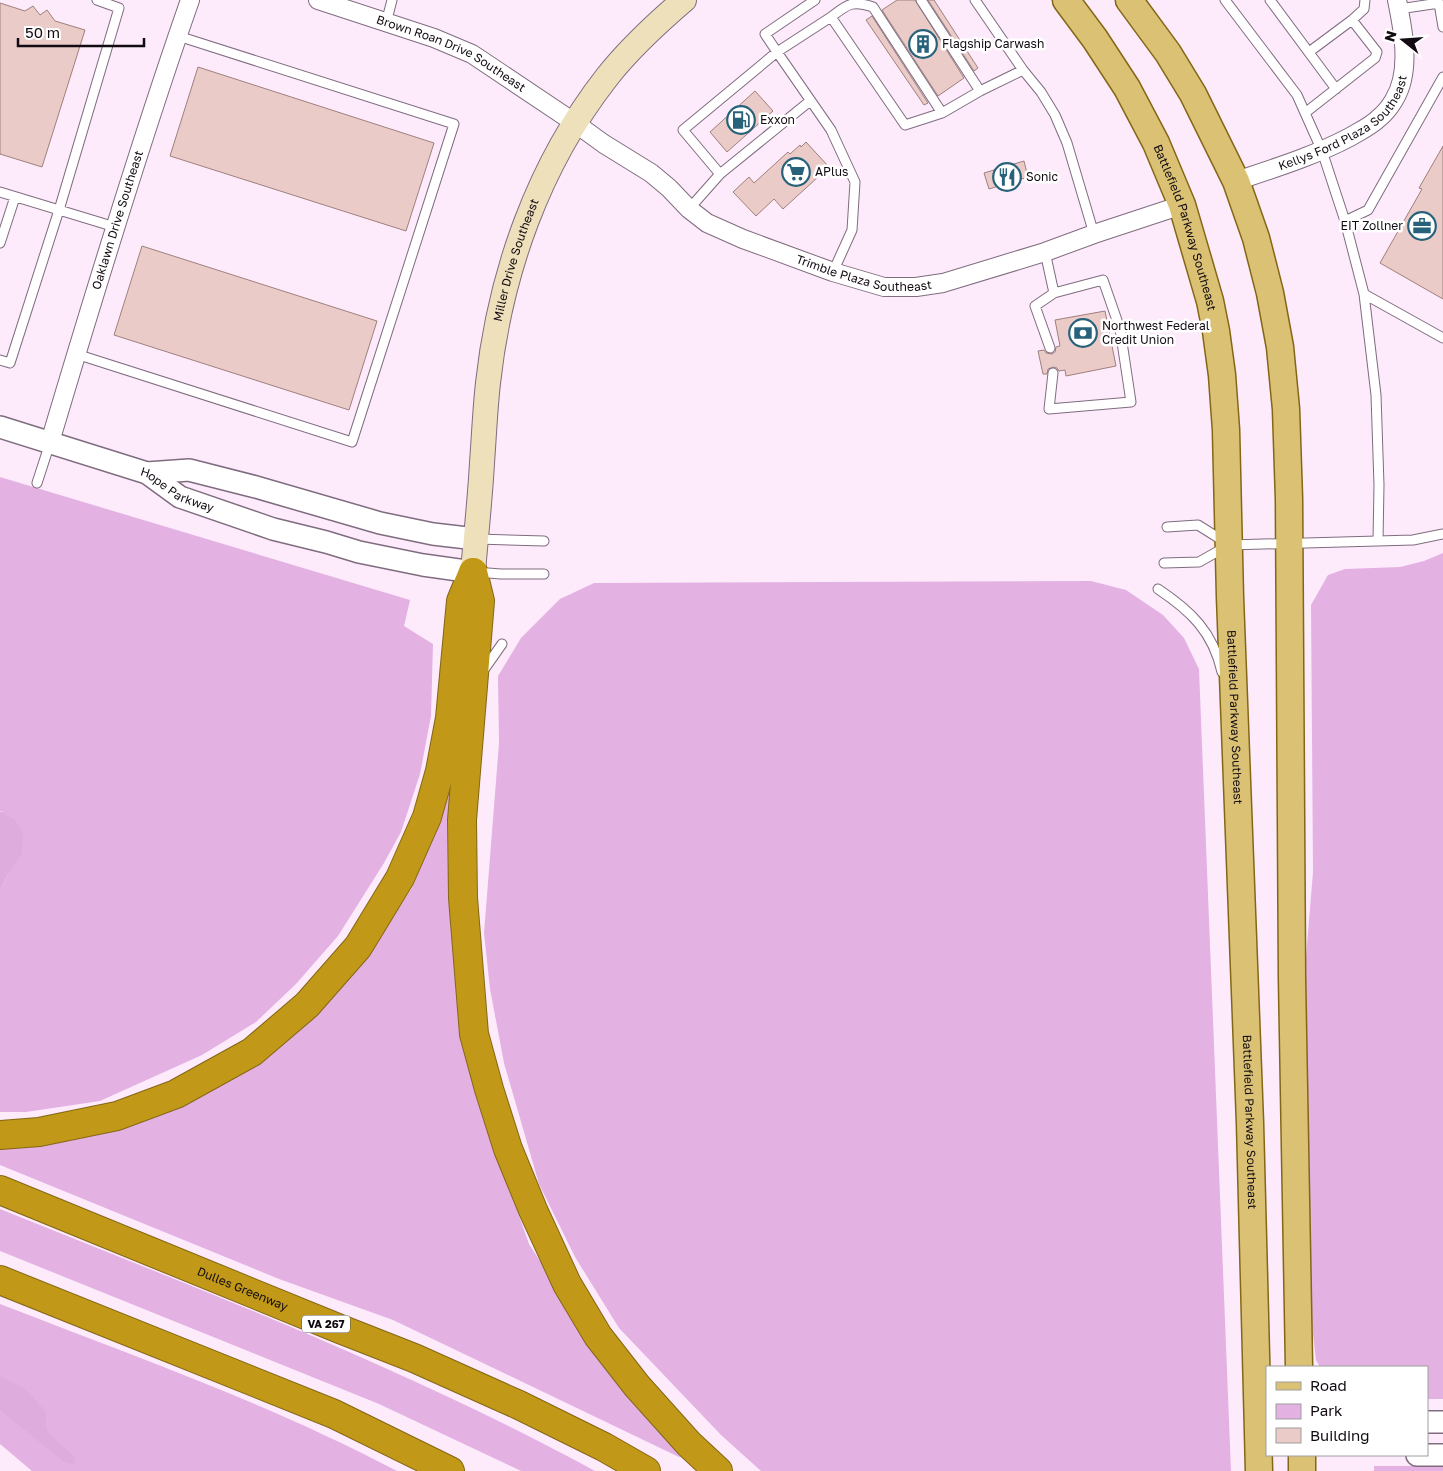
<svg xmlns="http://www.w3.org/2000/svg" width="1443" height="1471" viewBox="0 0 1443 1471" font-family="'Golos Text',sans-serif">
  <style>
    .green { fill: #e3b2e3 }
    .forest { fill: #deadde }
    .building { fill: #ebcbc8; stroke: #9e807d }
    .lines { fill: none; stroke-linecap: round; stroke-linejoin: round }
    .service-casing { stroke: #7f6c7f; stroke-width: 11 }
    .minor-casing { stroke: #7f6c7f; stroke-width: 20 }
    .tertiary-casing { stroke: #7f6c7f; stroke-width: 24 }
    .secondary-casing { stroke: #7f6c7f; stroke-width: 26 }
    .primary-casing { stroke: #846716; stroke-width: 29 }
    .motorway-casing { stroke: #846716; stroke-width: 30 }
    .service { stroke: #fff; stroke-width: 9 }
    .minor { stroke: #fff; stroke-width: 18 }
    .tertiary { stroke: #fff; stroke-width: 21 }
    .secondary { stroke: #ede0ba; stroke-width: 24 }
    .primary { stroke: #dac174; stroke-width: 26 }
    .motorway { stroke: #c29818; stroke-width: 28 }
    .labels { text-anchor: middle; stroke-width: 5; stroke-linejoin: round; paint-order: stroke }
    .shield { fill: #fff; stroke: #595459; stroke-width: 1 }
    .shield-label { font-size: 11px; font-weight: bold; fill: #120b12 }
    .poi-label { font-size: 12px; fill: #120b12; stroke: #fff; text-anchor: start }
    .street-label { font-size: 12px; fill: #120b12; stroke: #fff }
  </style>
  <rect width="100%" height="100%" fill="#fdebfc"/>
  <path class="green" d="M0 477 410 600 404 626 433 644 431 716 420 774 401 832 384 863 338 936 296 984 256 1022 202 1055 100 1101 26 1112H0V891L9 872 2 811H0Z
    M1443 553V1399H1427V1367H1320L1316 1360 1309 1300 1303 993 1313 872 1311 605 1328 575 1345 569 1400 567 1424 561Z
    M1091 581 1126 590 1163 615 1184 638 1199 669 1231 1471H761L721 1435 619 1328 575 1257 539 1184 504 1063 490 989 484 933 499 743 498 676 521 638 560 599 594 583Z
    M452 786 490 1133 529 1244 603 1359 681 1458 393 1320 279 1279 0 1165V1144H38L303 1025 363 963 412 888Z
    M0 1209C201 1290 404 1367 595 1471H521L379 1404 0 1251Z
    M0 1304C134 1356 270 1404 397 1471H32L0 1444Z
    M1374 1466H1443V1471H1374Z"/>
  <path class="forest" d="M0 811 16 821 23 833 22 853 9 872 0 891Z
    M0 1376 22 1387 31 1395 46 1412V1428L50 1435 75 1457V1465L63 1461 0 1410Z"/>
  <path class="building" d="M897 0H915L964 78 938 96 882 10Z
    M928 0H934L978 68 974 71Z
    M0 3 25 11 33 6 40 15 47 10 55 21 85 30 42 167 0 154Z
    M872 16 928 103 924 105 866 20Z
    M198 67 434 143 406 231 170 156Z
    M755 91 773 111 727 152 710 132Z
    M806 142 829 167 783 209 774 199 756 216 733 192 749 177 754 183 788 152 790 154 800 145 801 147Z
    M1443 146V299L1380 263 1422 189 1419 188Z
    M1024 161 1028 177 989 189 984 173Z
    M142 246 377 321 349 410 114 335Z
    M1105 311 1116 366 1066 376 1065 370 1059 371 1057 368 1053 367 1048 369 1047 374H1043L1038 351 1044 350 1046 353 1052 354 1055 352 1056 347 1060 346 1055 320Z"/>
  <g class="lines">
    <defs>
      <path id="service" d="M815 0 765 34 777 52 831 17 905 125 942 113 980 91 1023 70 1041 92 1055 115 1067 143 1094 234
        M921 0 980 91
        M975 0 1023 70
        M1225 0 1297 95 1322 151 1345 221 1364 294
        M1270 0 1336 89
        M1399 9 1439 3 1443 27
        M831 17C848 4 852 0 873 7L942 113
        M1352 20 1364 9 1365 0
        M386 23 392 0
        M1305 113 1375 58 1377 52 1352 20 1309 52
        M720 174 810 101
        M0 192 115 227
        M689 209 720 174 683 130 777 52 831 130 855 182 852 230 833 272
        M1345 221 1368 210 1443 77
        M0 243 15 197
        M1045 252 1054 293 1103 280 1120 329 1131 402 1049 409 1053 373
        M1050 348 1035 306 1054 293
        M76 354 352 442 454 124 178 36
        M0 360 10 363 59 210 119 8 97 0
        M37 483 50 443
        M1167 527 1198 525 1225 542
        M477 539 544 541
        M1378 541 1379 485 1376 395 1364 294 1443 338
        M1164 563 1199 562 1229 545 1413 540 1443 534
        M475 572 501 574H544
        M1158 589C1191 611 1213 632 1222 672
        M483 671 502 644"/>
      <g id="minor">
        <path id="s1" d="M318 0 434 38 472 54 575 123 604 144 651 173 669 188 689 209 707 223 743 239 833 272 884 287H916L943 283 1045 252 1094 234 1182 205"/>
        <path id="s2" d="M1236 181C1275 168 1314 156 1350 137 1360 131 1371 126 1379 118 1390 109 1399 94 1402 80 1408 54 1402 25 1397 0"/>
        <path id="s3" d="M50 442C94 294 139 146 190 0"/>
      </g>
      <g id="tertiary">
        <path id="s4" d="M0 427 147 473 180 497 273 529 326 542 359 552 423 565 473 572"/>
        <path d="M147 473 189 470 256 487 380 523 433 534 476 539"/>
        <path d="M1427 1422H1443"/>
        <path d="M1417 1455H1443"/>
      </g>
      <g id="secondary">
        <path id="s5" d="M473 572C476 535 480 499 482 463 484 436 485 410 488 383 500 274 538 165 607 77 629 49 656 24 684 0"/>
      </g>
      <g id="primary">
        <path id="s6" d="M1066 0 1095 39 1127 88 1156 143 1182 205 1210 301 1216 331 1222 375 1226 430 1230 597 1250 1123 1259 1471"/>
        <path d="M1129 0 1168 53 1193 94 1236 181 1256 238 1270 293 1280 347 1286 409 1289 499 1292 978 1299 1367"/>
        <path d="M1302 1471V1455"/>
      </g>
      <g id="motorway">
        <path d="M473 572 480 601 462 820 463 898 474 1034 489 1089 508 1149 533 1210 567 1284 598 1336 637 1386 689 1444 718 1471"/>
        <path d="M0 1135 39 1132 117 1116 176 1094 252 1052 307 1005 358 947 400 878 427 817 440 771 450 718 461 601 473 572"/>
        <path id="s7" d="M0 1190 340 1329 414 1358 519 1405 604 1447 646 1471"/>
        <path d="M0 1280 334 1414 450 1471"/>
      </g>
    </defs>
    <use href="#service" class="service-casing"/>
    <use href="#minor" class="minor-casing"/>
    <use href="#tertiary" class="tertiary-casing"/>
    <use href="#secondary" class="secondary-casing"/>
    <use href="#primary" class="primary-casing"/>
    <use href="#motorway" class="motorway-casing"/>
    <use href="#service" class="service"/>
    <use href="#minor" class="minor"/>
    <use href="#tertiary" class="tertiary"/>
    <use href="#secondary" class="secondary"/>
    <use href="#primary" class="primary"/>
    <use href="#motorway" class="motorway"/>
  </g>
  <defs>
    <symbol id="building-ring" viewBox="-11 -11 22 22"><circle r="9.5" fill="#fff" stroke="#27627a" stroke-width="1.5"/><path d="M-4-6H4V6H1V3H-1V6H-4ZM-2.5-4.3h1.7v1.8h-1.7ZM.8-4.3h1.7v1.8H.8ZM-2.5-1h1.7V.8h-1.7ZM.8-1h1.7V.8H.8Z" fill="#27627a"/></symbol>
    <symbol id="fuel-ring" viewBox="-11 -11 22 22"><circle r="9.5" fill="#fff" stroke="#27627a" stroke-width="1.5"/><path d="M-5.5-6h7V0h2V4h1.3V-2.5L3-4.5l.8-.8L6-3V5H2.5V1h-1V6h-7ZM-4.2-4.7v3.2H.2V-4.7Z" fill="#27627a"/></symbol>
    <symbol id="supermarket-ring" viewBox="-11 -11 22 22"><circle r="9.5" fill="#fff" stroke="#27627a" stroke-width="1.5"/><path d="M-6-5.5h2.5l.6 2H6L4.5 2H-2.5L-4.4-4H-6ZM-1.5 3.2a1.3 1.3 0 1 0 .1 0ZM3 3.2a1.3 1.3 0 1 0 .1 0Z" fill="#27627a"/></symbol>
    <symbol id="restaurant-ring" viewBox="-11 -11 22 22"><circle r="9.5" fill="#fff" stroke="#27627a" stroke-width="1.5"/><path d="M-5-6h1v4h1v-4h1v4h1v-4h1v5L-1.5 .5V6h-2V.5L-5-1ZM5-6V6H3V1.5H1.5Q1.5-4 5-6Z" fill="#27627a"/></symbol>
    <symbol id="office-ring" viewBox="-11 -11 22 22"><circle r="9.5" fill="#fff" stroke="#27627a" stroke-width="1.5"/><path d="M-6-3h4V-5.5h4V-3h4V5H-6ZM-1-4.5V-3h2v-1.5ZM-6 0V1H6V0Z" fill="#27627a"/></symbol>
    <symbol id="bank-ring" viewBox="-11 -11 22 22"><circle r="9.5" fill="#fff" stroke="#27627a" stroke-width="1.5"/><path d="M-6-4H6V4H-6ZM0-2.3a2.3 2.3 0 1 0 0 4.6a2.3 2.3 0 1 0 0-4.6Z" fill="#27627a"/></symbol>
  </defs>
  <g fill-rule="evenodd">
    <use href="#building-ring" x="907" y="28" width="32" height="32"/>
    <use href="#fuel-ring" x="725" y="104" width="32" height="32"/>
    <use href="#supermarket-ring" x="780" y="156" width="32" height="32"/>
    <use href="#restaurant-ring" x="991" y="161" width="32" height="32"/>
    <use href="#office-ring" x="1406" y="210" width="32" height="32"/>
    <use href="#bank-ring" x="1067" y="317" width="32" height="32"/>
  </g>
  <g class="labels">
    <rect class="shield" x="302" y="1315.5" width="48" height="17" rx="4"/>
    <g class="shield-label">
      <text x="326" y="1328">VA 267</text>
    </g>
    <g class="poi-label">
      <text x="942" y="48">Flagship Carwash</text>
      <text x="760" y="124">Exxon</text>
      <text x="815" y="176">APlus</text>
      <text x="1026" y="181">Sonic</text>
      <text x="1403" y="230" text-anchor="end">EIT Zollner</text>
      <text x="1102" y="330">Northwest Federal<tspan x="1102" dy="14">Credit Union</tspan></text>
    </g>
    <g class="street-label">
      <text dy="4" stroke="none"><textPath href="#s1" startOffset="144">Brown Roan Drive Southeast</textPath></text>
      <text dy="4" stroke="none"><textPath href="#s2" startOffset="126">Kellys Ford Plaza Southeast</textPath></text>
      <text dy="4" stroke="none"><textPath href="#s3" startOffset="232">Oaklawn Drive Southeast</textPath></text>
      <text dy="4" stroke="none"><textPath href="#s6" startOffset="259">Battlefield Parkway Southeast</textPath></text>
      <text dy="4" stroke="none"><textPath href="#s5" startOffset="316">Miller Drive Southeast</textPath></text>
      <text dy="4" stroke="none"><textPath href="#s1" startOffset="620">Trimble Plaza Southeast</textPath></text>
      <text dy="4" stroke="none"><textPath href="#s4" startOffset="189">Hope Parkway</textPath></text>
      <text dy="4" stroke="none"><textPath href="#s6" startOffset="754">Battlefield Parkway Southeast</textPath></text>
      <text dy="4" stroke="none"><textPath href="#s6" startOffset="1159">Battlefield Parkway Southeast</textPath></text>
      <text dy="4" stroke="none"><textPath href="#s7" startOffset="262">Dulles Greenway</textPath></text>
    </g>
  </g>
  <rect x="1266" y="1366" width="162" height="90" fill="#ffffff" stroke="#a09da0"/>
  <rect x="1276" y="1382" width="25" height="8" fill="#dac174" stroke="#a09da0"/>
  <text x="1310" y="1391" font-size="15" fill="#120b12">Road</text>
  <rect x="1276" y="1404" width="25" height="15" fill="#e3b2e3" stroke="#a09da0"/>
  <text x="1310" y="1416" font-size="15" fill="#120b12">Park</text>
  <rect x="1276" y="1428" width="25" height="15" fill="#ebcbc8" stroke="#a09da0"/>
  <text x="1310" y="1441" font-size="15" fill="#120b12">Building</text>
  <g transform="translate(1403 40) rotate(287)" stroke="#ffffff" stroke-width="4" paint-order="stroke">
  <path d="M0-4L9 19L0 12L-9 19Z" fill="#120b12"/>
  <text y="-8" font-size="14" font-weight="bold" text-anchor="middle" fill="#120b12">N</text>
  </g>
  <path d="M18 38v8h126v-8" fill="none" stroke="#120b12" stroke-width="2.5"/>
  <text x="25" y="38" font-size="15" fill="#120b12" stroke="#ffffff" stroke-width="4" paint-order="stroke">50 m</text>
</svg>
